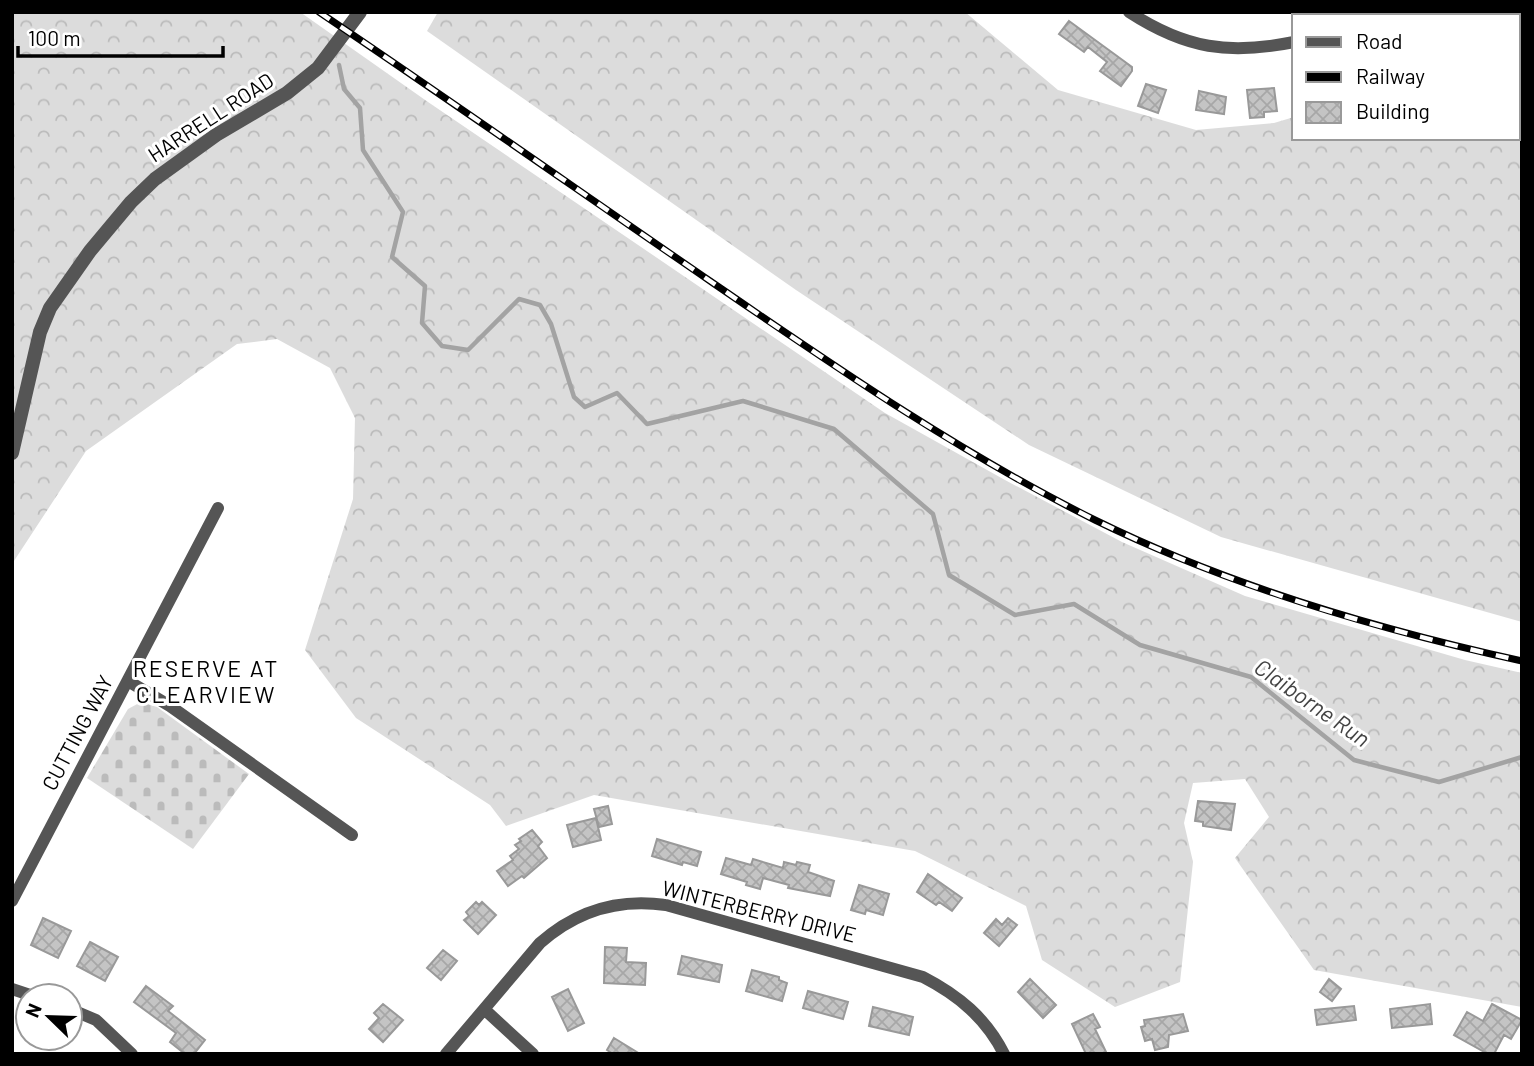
<svg xmlns="http://www.w3.org/2000/svg" width="1534" height="1066" viewBox="0 0 1534 1066" font-family="Barlow,sans-serif">
  <style>
    .forest { fill: url(#forest-crowns) }
    .cemetery { fill: url(#cemetery-stones) }
    .lines { fill: none; stroke-linecap: round; stroke-linejoin: round }
    .stream { stroke: #a3a3a3; stroke-width: 4.5 }
    .building { fill: url(#building-cross-hatch); stroke: #999; stroke-width: 2 }
    .minor { stroke: #555; stroke-width: 12 }
    .tertiary { stroke: #555; stroke-width: 14 }
    .rail-casing { stroke: #000; stroke-width: 7 }
    .rail { stroke: #fff; stroke-width: 4.5; stroke-dasharray: 13; stroke-linecap: butt }
    .labels { text-anchor: middle; stroke-width: 6; stroke-linejoin: round; paint-order: stroke }
    .street-label { font-size: 21px; fill: #000; stroke: #fff }
    .neighbourhood-label { font-size: 23px; letter-spacing: 2px; fill: #000; stroke: #fff }
    .water-label { font-size: 23px; font-style: italic; fill: #444; stroke: #fff }
  </style>
  <defs>
    <pattern id="forest-crowns" width="20" height="18" patternUnits="userSpaceOnUse" patternTransform="scale(1.75)"><rect width="20" height="18" fill="#dcdcdc"/><path d="M2 6a3 3 0 1 1 6 0M12 15a3 3 0 1 1 6 0" fill="none" stroke="#bbb"/></pattern>
    <pattern id="cemetery-stones" width="16" height="16" patternUnits="userSpaceOnUse" patternTransform="scale(1.75)"><rect width="16" height="16" fill="#dcdcdc"/><path d="M2 7V4a2 2 0 0 1 4 0v3zM10 15v-3a2 2 0 0 1 4 0v3z" fill="#bbb"/></pattern>
    <pattern id="building-cross-hatch" width="8" height="8" patternUnits="userSpaceOnUse" patternTransform="scale(1.75)"><rect width="8" height="8" fill="#c4c4c4"/><path d="M0 0l8 8M0 8l8-8" fill="none" stroke="#a7a7a7"/></pattern>
  </defs>
  <rect width="100%" height="100%" fill="#fff"/>
  <path class="forest" d="M12 12H300L428 102 885 413 1005 480 1122 542 1245 596 1465 660 1522 673V1007L1314 970 1235 858 1269 817 1245 779 1193 783 1184 823 1193 862 1180 982 1115 1007 1042 960 1026 906 915 851 594 795 506 826 490 805 356 718 305 650 353 499 355 418 330 368 277 339 237 344 86 451 12 564Z
    M438 12H965L1058 90 1196 130 1274 123 1294 117V138H1518V16H1498L1501 12H1522V622L1221 537 1029 445 796 290 427 31Z"/>
  <path class="cemetery" d="M141 702 157 707 249 774 193 849 87 778 128 709Z"/>
  <g class="lines">
    <path class="stream" d="M339 65 344 89 360 108 363 150 403 212 392 257 425 286 422 323 442 346 468 350 519 299 540 305 551 324 574 397 585 407 617 393 647 424 743 401 834 429 933 514 949 575 1015 615 1074 604 1140 645 1251 677 1354 760 1439 782 1522 757"/>
  </g>
  <path class="building" d="M1069 21 1132 67V71L1121 86 1100 71 1107 62 1088 47 1084 52 1059 34Z
    M1146 84 1166 90 1158 113 1138 106Z
    M1274 88 1277 111 1264 112V117L1250 118 1247 90Z
    M1199 91 1226 97 1224 114 1196 110Z
    M1198 801 1235 804 1231 830 1203 826V822L1195 821Z
    M608 806 612 824 599 827 594 809Z
    M596 818 601 840 573 847 567 825Z
    M532 830 542 842 538 846 547 858 524 878 522 876 508 886 497 871 513 860 510 856 519 849 515 845 521 841 519 839Z
    M657 839 701 852 697 866 683 862 682 865 652 856Z
    M726 858 751 865 753 859 783 868 784 862 796 865 797 862 810 865 808 872 834 881 830 896 788 888 789 885 763 878 760 889 746 885 747 882 721 874Z
    M928 874 962 898 952 911 939 902 936 905 917 892Z
    M859 885 889 894 883 915 866 910 865 914 851 910Z
    M476 902 479 905 482 902 496 915 478 934 464 920 469 916 466 912Z
    M43 918 71 931 58 958 31 945Z
    M1008 918 1017 925 999 946 984 933 996 919 1002 925Z
    M90 942 118 957 105 981 77 966Z
    M605 947 627 948 626 962 646 963 645 985 604 983Z
    M443 950 457 961 441 980 427 968Z
    M682 956 722 965 719 982 678 974Z
    M752 970 779 977V980L787 983 782 1001 746 991Z
    M1030 979 1056 1005 1043 1018 1018 992Z
    M1329 979 1341 989 1332 1001 1320 992Z
    M146 986 173 1006 168 1011 205 1040 194 1054H185L170 1042 176 1033 134 1002Z
    M568 989 584 1023 568 1031 552 997Z
    M808 991 848 1002 843 1019 803 1008Z
    M383 1004 403 1020 383 1042 369 1029 379 1018 374 1013Z
    M1430 1004 1432 1024 1392 1028 1390 1009Z
    M1492 1004 1522 1020 1511 1039 1504 1035 1494 1054H1488L1454 1035 1467 1012 1483 1021Z
    M1354 1006 1356 1020 1317 1025 1315 1010Z
    M873 1007 913 1017 909 1035 869 1026Z
    M1093 1014 1100 1027 1095 1029 1107 1054H1086L1072 1024Z
    M1183 1014 1188 1031 1169 1035 1168 1047 1155 1050 1152 1039 1145 1041 1141 1027 1145 1026 1144 1020Z
    M614 1038 640 1054H613L607 1050Z"/>
  <g class="lines">
    <path class="minor" d="M1129 12C1186 49 1229 55 1294 42
      M1379 16 1390 12
      M128 681 170 706 352 835
      M12 901 218 508
      M12 989 33 996
      M70 1009 96 1020 132 1054
      M484 1009 533 1054
      M446 1054 540 943C576 911 618 898 666 905L923 977C958 995 986 1018 1004 1054"/>
    <path class="tertiary" d="M12 453 40 332 50 308 90 251 131 202 155 179 216 135 287 93 318 68 360 12"/>
    <defs>
      <path id="rail" d="M319 12C451 101 582 193 713 283 837 368 960 453 1095 520 1229 586 1376 629 1522 661"/>
    </defs>
    <use href="#rail" class="rail-casing"/>
    <use href="#rail" class="rail"/>
  </g>
  <g class="labels">
    <g class="street-label">
      <text transform="translate(211 118) rotate(-33)" y="7">HARRELL ROAD</text>
      <text transform="translate(78 733) rotate(-62)" y="7">CUTTING WAY</text>
      <text transform="translate(759 912) rotate(14)" y="7">WINTERBERRY DRIVE</text>
    </g>
    <g class="neighbourhood-label">
      <text x="206" y="677">RESERVE AT<tspan x="206" dy="26">CLEARVIEW</tspan></text>
    </g>
    <g class="water-label">
      <text transform="translate(1312 703) rotate(35)" y="8">Claiborne Run</text>
    </g>
  </g>
  <rect width="1534" height="1066" fill="none" stroke="#000000" stroke-width="28"/>
  <rect x="1292" y="14" width="228" height="126" fill="#ffffff" stroke="#999999" stroke-width="2"/>
  <rect x="1306" y="37" width="35" height="10" fill="#555555" stroke="#999999" stroke-width="2"/>
  <text x="1356" y="49" font-size="21" fill="#000000">Road</text>
  <rect x="1306" y="72" width="35" height="10" fill="#000000" stroke="#999999" stroke-width="2"/>
  <text x="1356" y="84" font-size="21" fill="#000000">Railway</text>
  <rect x="1306" y="102" width="35" height="21" fill="url(#building-cross-hatch)" stroke="#999999" stroke-width="2"/>
  <text x="1356" y="119" font-size="21" fill="#000000">Building</text>
  <g transform="translate(49 1017) rotate(293)"><circle r="33" fill="#ffffff" stroke="#999999" stroke-width="2"/>
  <path d="M0-5L12 26L0 18L-12 26Z" fill="#000000"/>
  <text y="-10" font-size="19" font-weight="bold" text-anchor="middle" fill="#000000">N</text>
  </g>
  <path d="M18 46v10h205v-10" fill="none" stroke="#000000" stroke-width="3.5"/>
  <text x="28" y="46" font-size="21" fill="#000000" stroke="#ffffff" stroke-width="5" paint-order="stroke">100 m</text>
</svg>
